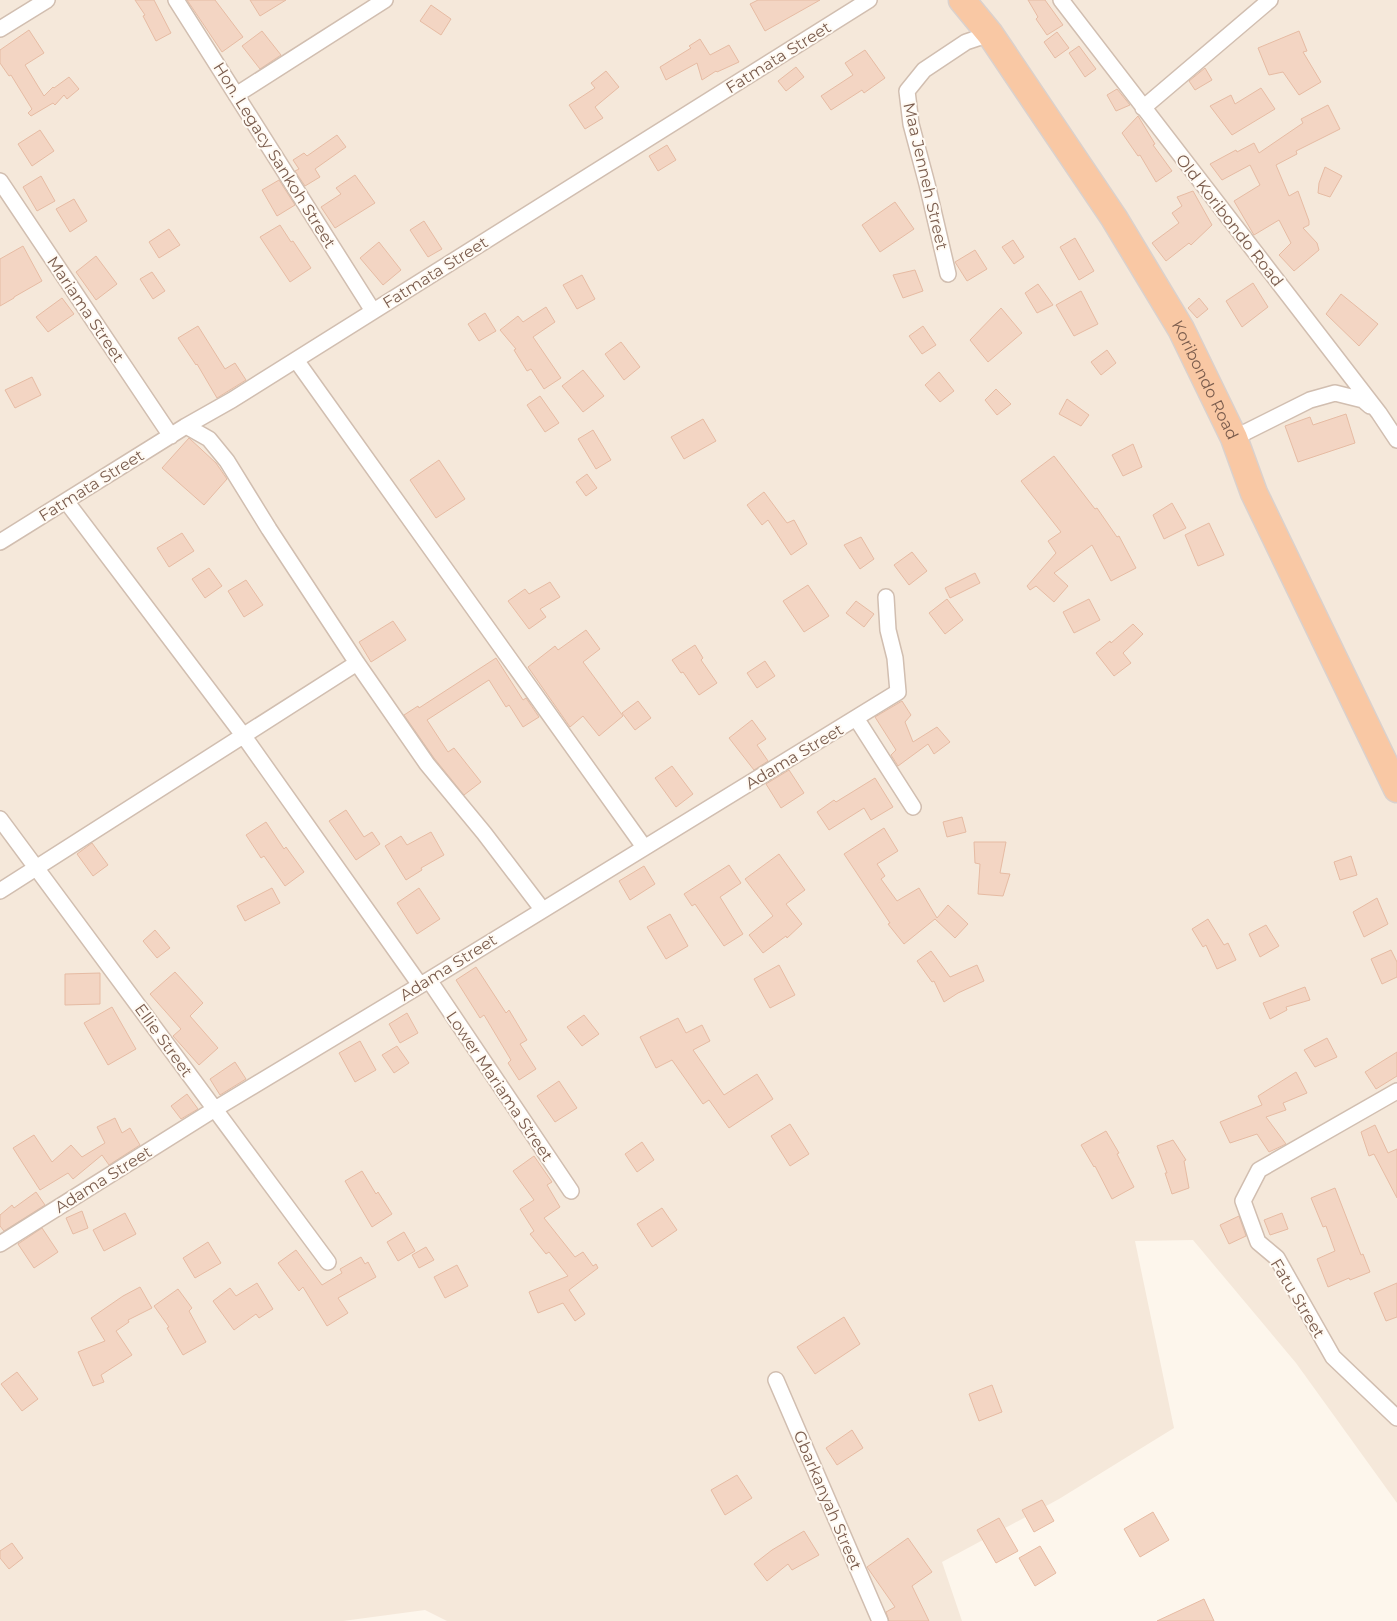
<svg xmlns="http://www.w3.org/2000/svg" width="1397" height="1621" viewBox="0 0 1397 1621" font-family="Montserrat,sans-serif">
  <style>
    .residential { fill: #f5e8da }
    .building { fill: #f3d5c3; stroke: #e6bba3 }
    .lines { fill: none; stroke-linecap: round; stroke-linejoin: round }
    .minor-casing { stroke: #d1beb0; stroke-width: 18 }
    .trunk-casing { stroke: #dad1cd; stroke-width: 29 }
    .minor { stroke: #fff; stroke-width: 15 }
    .trunk { stroke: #f9c8a4; stroke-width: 26 }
    .labels { text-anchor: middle; stroke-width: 4; stroke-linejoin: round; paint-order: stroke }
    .street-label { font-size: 16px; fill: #7a5c4d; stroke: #fffaf3 }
  </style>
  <rect width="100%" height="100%" fill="#fdf6ec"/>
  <path class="residential" d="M0 0H1397V1503L1296 1363 1193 1240 1135 1241 1174 1428 1059 1499 942 1562 962 1621H447L425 1610 343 1621H0Z"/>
  <path class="building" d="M135 0H154L171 33 156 41 143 16 145 15Z
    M187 0H215L243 37 222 52Z
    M250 0H286L260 16Z
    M758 0H820L765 31 750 4Z
    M1028 0H1045L1063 25 1047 35 1036 19 1038 17Z
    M431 5 451 19 441 35 420 21Z
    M29 30 44 53 25 65 44 96 53 87 54 88 69 77 79 89 67 99 64 95 55 105 53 103 31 116 28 113 32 109 11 75 9 76 0 63V50Z
    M262 31 281 55 260 69 242 46Z
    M1299 31 1307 51 1303 52 1321 82 1299 95 1283 72 1269 75 1258 48Z
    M1057 32 1069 48 1055 58 1044 42Z
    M700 39 710 55 729 45 739 62 717 72 716 71 702 80 697 63 666 80 660 67 691 48 689 46Z
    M1079 46 1096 69 1085 77 1069 53Z
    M865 50 885 78 864 93 862 90 831 110 821 96 853 75 845 63Z
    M796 67 804 77 786 91 778 81Z
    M1205 68 1212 80 1195 90 1189 81Z
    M606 71 619 87 595 107 603 118 585 129 569 105 595 88 591 83Z
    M1261 88 1275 109 1232 135 1210 106 1231 95 1235 104Z
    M1117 89 1130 105 1116 111 1107 95Z
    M1328 105 1340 129 1296 151 1297 154 1276 165 1289 196 1298 191 1309 221V225L1303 228 1317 243 1319 250 1294 271 1279 255 1291 243 1279 220 1254 235 1234 201 1260 185 1250 165 1222 180 1210 164 1236 150 1237 152 1254 143 1259 153 1303 123 1301 119Z
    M1138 116 1155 144 1153 145 1172 171 1156 182 1140 155 1138 156 1122 133Z
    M40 130 54 151 32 166 18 144Z
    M337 135 346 147 315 169 320 177 305 186 295 171 299 169 293 160 304 153 307 156Z
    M667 145 676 160 658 171 649 156Z
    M1325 167 1342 176 1330 197 1318 193 1319 183Z
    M355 175 375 203 335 228 321 207 341 194 336 188Z
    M41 176 55 201 37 211 23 187Z
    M279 180 295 205 277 216 262 190Z
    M1193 191 1212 225 1191 245 1189 243 1166 261 1152 243 1179 223 1172 213 1182 206 1177 197Z
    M74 199 87 221 70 232 56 209Z
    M895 202 914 229 880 252 862 225Z
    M424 221 442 249 428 257 410 230Z
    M280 225 291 242 293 241 311 268 290 282 260 237Z
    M169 229 180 245 159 258 149 242Z
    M1075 238 1094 271 1079 280 1060 247Z
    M1013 240 1024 257 1014 264 1002 247Z
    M379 242 401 270 383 285 360 258Z
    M23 246 42 281 14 297V298L0 306V259Z
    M975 250 987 269 967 281 955 262Z
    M96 256 117 284 96 300 76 272Z
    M915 270 923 291 903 298 893 275Z
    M152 272 165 291 153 299 140 279Z
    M582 275 595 299 577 309 563 285Z
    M1253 283 1268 307 1242 327 1226 301Z
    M1038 284 1053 305 1037 313 1025 293Z
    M1081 291 1098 324 1074 336 1056 305Z
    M1341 294 1378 324 1359 346 1326 314Z
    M62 298 74 314 48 332 36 317Z
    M1199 298 1208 309 1197 318 1188 308Z
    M546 307 555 322 533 337 561 378 544 389 531 369 527 371 514 350 516 349 500 330 518 316 523 322Z
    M1001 308 1022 333 988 362 970 340Z
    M485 313 496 331 479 341 468 324Z
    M198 326 225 369 235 363 246 380 217 398 197 364 196 365 178 338Z
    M923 326 936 345 922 354 909 336Z
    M621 342 640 367 624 380 605 354Z
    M1107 350 1116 363 1101 375 1091 362Z
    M583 370 604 396 583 412 562 386Z
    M939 372 954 391 940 402 925 385Z
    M32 377 41 395 15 408 5 390Z
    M996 389 1011 404 997 415 985 400Z
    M540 396 559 423 545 432 527 405Z
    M1067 399 1089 415 1081 426 1059 414Z
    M1346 414 1355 443 1298 462 1285 426 1310 417 1313 425Z
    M703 419 716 441 684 459 671 437Z
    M593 430 611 460 596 469 578 439Z
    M189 438 216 463 227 479 204 505 162 468Z
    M1133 444 1142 467 1123 476 1112 455Z
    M1054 456 1095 509 1097 508 1117 537 1119 536 1136 568 1111 581 1092 545 1054 573 1068 586 1054 602 1036 586 1030 590 1027 586 1056 553 1048 541 1061 532 1021 481Z
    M439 460 465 499 436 518 410 480Z
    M587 474 597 488 586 496 576 482Z
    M764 492 787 523 794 520 807 544 791 555 768 520 762 525 747 505Z
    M1172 503 1186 528 1164 539 1153 515Z
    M1209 523 1224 555 1198 566 1185 535Z
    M182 533 194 551 169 567 157 548Z
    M861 537 874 559 860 569 844 545Z
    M912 552 927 571 909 585 894 565Z
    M209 568 222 586 205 598 192 579Z
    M975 573 980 583 950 598 945 588Z
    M246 580 263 605 244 617 228 591Z
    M550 582 560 597 540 609 546 617 529 629 508 601 525 589 529 594Z
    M808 585 829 616 804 632 783 601Z
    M947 599 963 620 945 634 929 613Z
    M1089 599 1100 620 1074 633 1063 612Z
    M856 601 874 614 864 627 846 613Z
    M393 621 406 640 371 662 359 642Z
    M1133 624 1143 634 1123 653 1131 663 1114 676 1096 653 1110 641 1111 643Z
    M586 630 600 649 583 662 623 716 599 736 583 716 570 727 528 667 555 646 558 650Z
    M695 645 703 658 701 660 717 683 699 695 683 672 681 673 672 660Z
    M496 658 523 700 526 698 539 717 523 727 509 705 506 707 489 680 427 720 448 752 454 748 481 782 464 795 434 758 404 715 418 706 419 708Z
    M765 661 775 676 757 688 747 673Z
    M638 701 651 718 635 730 622 713Z
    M902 701 911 715 905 722 913 742 937 727 950 742 934 754 928 744 898 766 891 755 896 750 875 717Z
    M752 720 766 739 757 745 768 761 754 770 729 738Z
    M672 766 693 794 676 807 655 778Z
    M789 770 804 793 781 808 766 784Z
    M875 778 893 807 871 820 864 808 829 830 817 812 834 800 836 802Z
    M346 810 364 837 372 832 380 844 356 860 329 821Z
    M962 817 966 832 947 837 943 822Z
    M266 822 284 849 286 847 304 872 285 886 264 856 261 858 246 835Z
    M884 828 898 851 877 864 885 876 881 879 897 901 919 888 937 918 948 905 968 924 955 938 935 919 904 944 888 924 890 923 844 854Z
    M431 832 444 855 421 868 422 870 406 880 385 846 401 836 407 845Z
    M974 842H1006L1000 873 1010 874 1003 896 978 894 980 864 975 863Z
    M92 843 108 865 93 876 77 854Z
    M779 854 805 890 786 904 802 924 787 938 786 936 763 953 749 935 773 916 745 879Z
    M1351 856 1357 875 1340 880 1334 862Z
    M729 865 741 883 720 897 743 934 724 946 695 904 692 906 684 894Z
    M644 866 655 884 630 900 619 881Z
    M272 888 280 903 245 921 237 906Z
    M419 888 440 919 417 934 397 903Z
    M1377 898 1388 924 1364 937 1353 912Z
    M670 914 688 946 666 959 647 927Z
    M1208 919 1224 945 1228 943 1236 960 1217 969 1206 945 1203 947 1192 929Z
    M1266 925 1279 946 1260 957 1249 934Z
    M155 930 170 948 157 958 143 941Z
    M1391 950 1397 962V977L1382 984 1371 959Z
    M931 951 950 977 977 965 984 981 958 993 944 1002 934 981 932 982 917 961Z
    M779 965 795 995 770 1008 754 979Z
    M476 967 506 1013 509 1010 527 1040 520 1044 536 1069 519 1080 508 1063 511 1060 484 1015 480 1018 456 980Z
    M175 972 203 1003 190 1016 218 1048 199 1065 173 1036 181 1029 150 994Z
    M100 973V1004L65 1005V974Z
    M1305 987 1310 1000 1286 1007 1287 1010 1270 1019 1263 1003Z
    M112 1007 136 1049 108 1065 84 1023Z
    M407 1013 418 1033 400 1043 389 1024Z
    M584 1015 599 1034 582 1046 567 1027Z
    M678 1018 686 1033 702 1025 710 1041 693 1050 724 1095 757 1074 773 1099 729 1128 709 1100 703 1104 672 1060 656 1068 640 1037Z
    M1327 1038 1337 1057 1315 1067 1304 1050Z
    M360 1041 376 1070 355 1082 339 1053Z
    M397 1046 409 1063 394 1073 382 1055Z
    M1397 1052V1076L1376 1089 1365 1072Z
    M235 1062 246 1079 220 1095 210 1079Z
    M1296 1072 1307 1093 1283 1103 1286 1110 1266 1117 1286 1144 1269 1152 1257 1134 1230 1143 1220 1122 1262 1105 1258 1096Z
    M559 1081 577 1108 555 1122 537 1096Z
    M187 1094 198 1109 181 1119 171 1106Z
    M115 1118 122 1133 130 1128 140 1145 109 1165 102 1155 73 1179 68 1173 40 1190 13 1148 34 1135 52 1162 71 1145 82 1157 105 1143 97 1127Z
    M790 1124 809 1154 790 1166 771 1136Z
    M1375 1125 1388 1153 1397 1149V1198L1374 1154 1369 1156 1361 1132Z
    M1106 1131 1119 1153 1117 1154 1134 1187 1112 1199 1095 1166 1094 1167 1081 1145Z
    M1173 1140 1186 1160 1184 1161 1189 1188 1172 1194 1165 1173H1167L1157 1146Z
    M642 1142 654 1160 637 1172 625 1154Z
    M534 1156 552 1182 547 1185 560 1207 544 1218 575 1257 583 1252 593 1266 596 1264 598 1268 569 1290 585 1314 575 1321 563 1303 538 1313 529 1292 568 1276 549 1252 546 1254 530 1234 534 1231 520 1209 534 1200 513 1171Z
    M362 1171 376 1194 378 1192 392 1214 372 1227 345 1181Z
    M1335 1188 1361 1255 1363 1254 1370 1272 1350 1280 1349 1278 1328 1287 1317 1259 1335 1251 1326 1226 1323 1227 1311 1198Z
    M36 1192 45 1205 4 1231 0 1226V1215L12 1205 14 1208Z
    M662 1208 677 1230 652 1247 637 1224Z
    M82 1211 88 1228 73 1234 66 1218Z
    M125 1213 136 1234 104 1251 93 1230Z
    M1282 1213 1288 1229 1270 1235 1264 1220Z
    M1239 1216 1246 1236 1229 1244 1220 1225Z
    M42 1228 58 1252 34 1268 18 1244Z
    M404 1232 415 1251 398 1261 387 1242Z
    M208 1242 221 1263 195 1278 183 1258Z
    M426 1247 434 1260 419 1268 412 1255Z
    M296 1250 322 1285 342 1273 340 1269 361 1257 365 1264 368 1262 376 1277 338 1298 348 1313 327 1326 303 1287 299 1291 278 1263Z
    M457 1265 468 1286 445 1298 434 1277Z
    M257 1283 273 1309 259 1318 256 1314 234 1330 213 1301 230 1288 236 1296Z
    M1397 1283V1317L1386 1321 1374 1293Z
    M140 1287 152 1308 128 1320 129 1322 116 1331 132 1355 101 1375 104 1382 93 1386 78 1352 105 1341 91 1318 123 1296Z
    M178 1289 192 1308 189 1311 206 1342 183 1355 167 1328 169 1327 154 1306Z
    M844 1317 860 1344 815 1374 797 1347Z
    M17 1372 38 1399 22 1411 1 1384Z
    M992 1385 1002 1412 979 1421 969 1394Z
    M852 1430 863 1448 837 1465 826 1448Z
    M737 1475 752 1498 725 1515 711 1490Z
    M1042 1500 1054 1521 1034 1532 1022 1510Z
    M1153 1512 1169 1540 1140 1557 1124 1529Z
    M999 1518 1018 1551 996 1563 977 1530Z
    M804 1531 819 1555 792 1570 788 1564 767 1581 754 1564 772 1550Z
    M908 1538 932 1572 912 1586 929 1621H889L886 1612 895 1607 867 1567Z
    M12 1543 23 1558 9 1569 0 1558V1551Z
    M1040 1546 1056 1573 1035 1586 1019 1558Z
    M1204 1599 1214 1621H1157Z"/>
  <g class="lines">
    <defs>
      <path id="minor" d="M176 0 373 311
        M1061 0 1379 413 1397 440
        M0 29 47 0
        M236 95 385 0
        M1143 108 1270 0
        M0 181 171 436
        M948 274 927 184 911 124 907 91 924 70 966 42 990 34
        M296 360 644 847
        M186 426 209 439 227 461 269 529 357 663 427 764 484 833 542 909
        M1234 438 1310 400 1335 393 1363 400 1370 406
        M66 501 243 735 420 985
        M0 542 186 426 232 400 869 0
        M856 718 913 807
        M0 819 328 1262
        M0 891 357 663
        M429 980 571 1191
        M1397 1091 1259 1170 1243 1201 1258 1242 1277 1258 1333 1357 1397 1418
        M0 1244 215 1109 429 980 898 692 895 658 888 630 886 597
        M776 1380 880 1621"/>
      <g id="trunk">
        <path id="s1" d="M962 0 990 34 1114 218 1181 329 1234 438 1254 493 1397 789"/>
      </g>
    </defs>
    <use href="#minor" class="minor-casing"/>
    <use href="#trunk" class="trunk-casing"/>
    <use href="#minor" class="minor"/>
    <use href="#trunk" class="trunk"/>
  </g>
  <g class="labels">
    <g class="street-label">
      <text transform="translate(778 57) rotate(-32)" y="6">Fatmata Street</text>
      <text transform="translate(275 155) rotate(58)" y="6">Hon. Legacy Sankoh Street</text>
      <text transform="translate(926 176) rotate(77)" y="6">Maa Jenneh Street</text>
      <text transform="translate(1230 220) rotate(52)" y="6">Old Koribondo Road</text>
      <text transform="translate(435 272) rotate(-32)" y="6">Fatmata Street</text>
      <text transform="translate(86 309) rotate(56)" y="6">Mariama Street</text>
      <text dy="6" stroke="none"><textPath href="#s1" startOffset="452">Koribondo Road</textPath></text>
      <text transform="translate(91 485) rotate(-32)" y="6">Fatmata Street</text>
      <text transform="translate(794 756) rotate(-31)" y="6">Adama Street</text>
      <text transform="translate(448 967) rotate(-32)" y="6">Adama Street</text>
      <text transform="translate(164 1040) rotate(54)" y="6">Ellie Street</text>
      <text transform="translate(500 1086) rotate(56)" y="6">Lower Mariama Street</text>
      <text transform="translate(103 1179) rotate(-32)" y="6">Adama Street</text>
      <text transform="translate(1298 1298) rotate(59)" y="6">Fatu Street</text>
      <text transform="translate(828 1500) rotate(67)" y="6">Gbarkanyah Street</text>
    </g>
  </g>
</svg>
